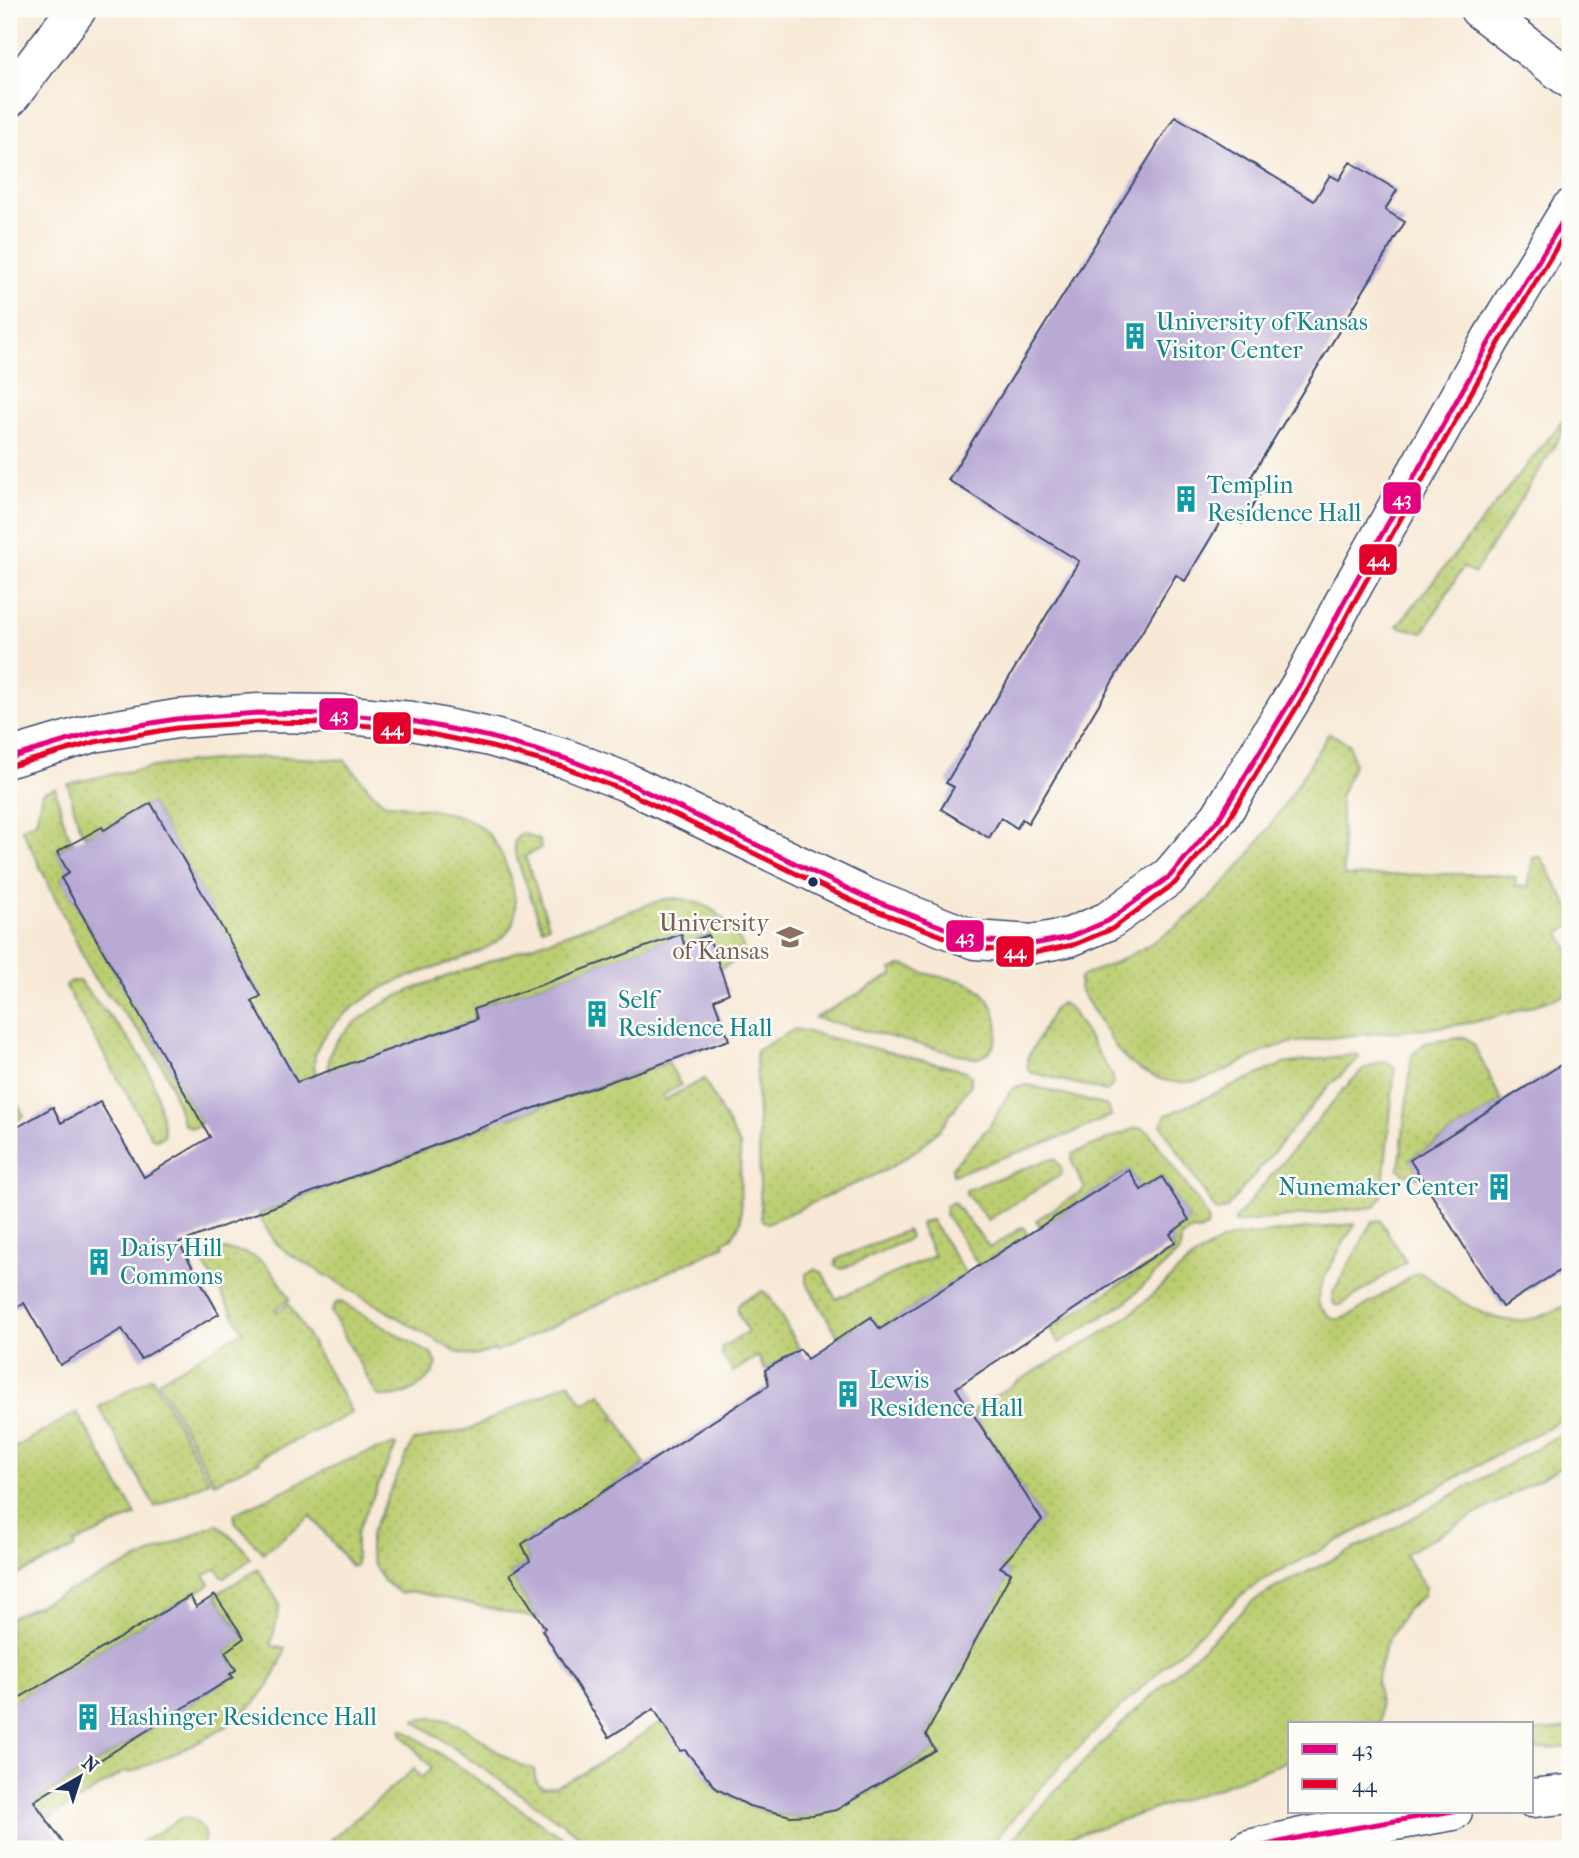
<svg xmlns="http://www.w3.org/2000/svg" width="1579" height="1858" viewBox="0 0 1579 1858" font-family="'IM FELL French Canon',serif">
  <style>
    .grass { fill: url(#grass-dots); stroke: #6c7e68; stroke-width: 2 }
    .building { fill: #b9aad5 }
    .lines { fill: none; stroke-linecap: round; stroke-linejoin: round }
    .minor-casing { stroke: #3c4b70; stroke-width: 41 }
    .tertiary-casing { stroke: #3c4b70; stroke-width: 41 }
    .trunk-casing { stroke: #3c4b70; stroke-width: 41 }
    .minor { stroke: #fff; stroke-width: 38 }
    .tertiary { stroke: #fff; stroke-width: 38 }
    .trunk { stroke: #fff; stroke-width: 38 }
    .bus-1-casing { stroke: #fdfcf7; stroke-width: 10 }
    .bus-2-casing { stroke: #fdfcf7; stroke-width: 10 }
    .bus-1 { stroke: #e5007d; stroke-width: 5 }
    .bus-2 { stroke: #e4002b; stroke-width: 5 }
    .bus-dot { fill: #1b2f5e; stroke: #fdfcf7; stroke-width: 2.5 }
    .labels { text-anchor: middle; stroke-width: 5; stroke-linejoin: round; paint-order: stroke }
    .culture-label { font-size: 24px; fill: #0d838f; stroke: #fdfcf7; text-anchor: start }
    .education-label { font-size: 24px; fill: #785e54; stroke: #fdfcf7; text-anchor: end }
    .line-badge { stroke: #fdfcf7; stroke-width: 2.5 }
    .badge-label { font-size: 19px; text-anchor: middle; font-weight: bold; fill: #fff }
  </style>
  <defs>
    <pattern id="grass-dots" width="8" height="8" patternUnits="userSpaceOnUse" patternTransform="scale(1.75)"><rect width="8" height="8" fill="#bcce71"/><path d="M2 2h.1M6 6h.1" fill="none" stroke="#a1b164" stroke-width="1.8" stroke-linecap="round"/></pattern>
  </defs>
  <rect width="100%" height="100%" fill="#fdfcf7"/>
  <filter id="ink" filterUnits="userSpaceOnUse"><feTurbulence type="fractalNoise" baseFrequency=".0143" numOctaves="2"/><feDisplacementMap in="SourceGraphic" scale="14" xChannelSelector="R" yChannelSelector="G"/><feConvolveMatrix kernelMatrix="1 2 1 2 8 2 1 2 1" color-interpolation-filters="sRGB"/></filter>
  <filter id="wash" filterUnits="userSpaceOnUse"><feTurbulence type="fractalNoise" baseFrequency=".00686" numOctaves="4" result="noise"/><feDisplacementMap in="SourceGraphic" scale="28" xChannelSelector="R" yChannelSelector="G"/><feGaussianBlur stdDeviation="1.57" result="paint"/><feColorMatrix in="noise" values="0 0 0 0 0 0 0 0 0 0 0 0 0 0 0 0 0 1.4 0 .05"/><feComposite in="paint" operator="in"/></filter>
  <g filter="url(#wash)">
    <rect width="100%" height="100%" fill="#f7e9d5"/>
    <path class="grass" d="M1570 412V421L1474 574 1463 567 1423 633 1397 626Z
      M1329 733 1349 744 1354 764 1340 797 1344 876C1401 876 1458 871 1516 877L1515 886 1528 887 1533 858 1541 857 1570 909V926L1560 933 1570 952V993C1535 1005 1499 1018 1462 1024 1406 1032 1348 1034 1292 1043 1255 1049 1224 1079 1187 1082 1161 1085 1132 1069 1117 1049L1079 988 1080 978C1089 971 1100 970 1109 965 1132 955 1154 943 1174 928 1244 877 1285 805 1329 733Z
      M276 757 344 760C354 769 375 799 384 803 388 805 395 804 400 805 433 811 476 811 495 843 507 862 524 908 510 929 494 954 428 968 400 980 373 991 346 1010 327 1032 317 1044 310 1062 317 1077L297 1084 250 998 260 996 151 803 104 830 102 828 85 836 79 826 68 784C137 767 205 758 276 757Z
      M55 788 66 829 73 842 57 851 69 873 61 878 202 1123C194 1129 191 1129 183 1123L167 1075 150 1044 93 977 22 829 36 821 43 792Z
      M522 833 539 840 541 848 525 856 549 925 542 928 515 853 514 841Z
      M676 898C713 903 726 917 744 948L742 957 720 969 708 935 684 944 681 934 474 1009 477 1019 330 1072C322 1048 349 1026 367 1014 401 990 441 979 479 965 540 943 600 922 661 900Z
      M903 965C911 967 917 970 924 973 942 979 966 977 981 991 999 1007 1004 1038 988 1053 982 1057 981 1059 973 1058L815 1018 893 974 891 970Z
      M72 981H79C100 1007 137 1043 149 1072 157 1090 160 1110 164 1130V1135L158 1140 152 1138 67 990 66 985Z
      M1062 1003 1070 1008 1113 1077C1114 1084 1112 1089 1105 1091L1030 1072 1027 1068V1059L1055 1007Z
      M795 1029 966 1071 971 1076V1084L942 1127 921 1147 888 1169 768 1223 763 1221 761 1218 756 1051Z
      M1465 1037 1474 1045 1502 1102 1410 1159 1422 1179 1404 1173 1399 1169 1412 1055 1425 1043Z
      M1357 1054 1360 1057 1326 1089 1226 1209 1217 1212 1163 1128 1161 1124 1166 1115 1283 1064Z
      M1386 1061 1395 1067 1382 1196 1375 1207 1235 1223V1219L1343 1090 1364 1069 1380 1062Z
      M668 1062 681 1085 663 1095 664 1100 704 1079 740 1146 741 1221 732 1237 723 1242 725 1245 497 1352 495 1350 474 1356 456 1352 288 1253 276 1243 259 1217V1214L492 1124 504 1103 510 1118Z
      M1029 1085 1108 1106 1111 1116 1070 1134 953 1175 952 1167 989 1127 1011 1090 1018 1086Z
      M9 1089 24 1116 9 1125Z
      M1136 1128H1141L1149 1132 1205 1212 1208 1219 1207 1227 1199 1231 1193 1230 1181 1237 1180 1251 1126 1302 1059 1343 1050 1329 1173 1250 1171 1245 1174 1242 1170 1234 1189 1220 1162 1177 1141 1190 1129 1170 1040 1227 1036 1220 1085 1189 1072 1162V1154Z
      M1050 1159H1055L1062 1170 1060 1175 988 1220 966 1194V1190Z
      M953 1202 990 1248 1023 1227 1028 1235 979 1266 945 1214 946 1206Z
      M931 1220 966 1274 880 1329 871 1317 839 1338 806 1282V1274L814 1269 822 1272 836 1299 934 1256 920 1225 922 1222Z
      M1380 1220 1406 1262 1341 1305H1335L1332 1299 1333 1293 1373 1221Z
      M1355 1224C1346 1240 1316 1284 1318 1302 1319 1309 1328 1314 1333 1319H1340L1354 1313 1418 1272C1430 1276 1438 1287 1449 1294 1497 1324 1519 1331 1570 1303V1415L1410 1503 1263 1580 1237 1599C1153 1678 1059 1758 988 1849H599L415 1721C461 1704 492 1761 534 1769 535 1776 535 1784 543 1787 560 1794 644 1733 662 1721 670 1731 680 1739 687 1749 697 1762 704 1777 716 1788 723 1794 732 1797 740 1801 812 1843 876 1787 935 1750L926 1735 1010 1573 999 1566 1042 1520 972 1411C992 1398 1011 1385 1032 1373 1063 1355 1096 1340 1125 1318 1162 1291 1188 1252 1232 1237Z
      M907 1230 910 1237 905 1241 842 1269 835 1266 837 1259Z
      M218 1250C258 1249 272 1266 290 1299L275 1309 278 1312 289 1303 352 1413 259 1458 260 1461 214 1483 158 1381 243 1331 204 1264 209 1254Z
      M763 1291 769 1296 800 1349 765 1370 758 1356 733 1372 721 1354 723 1351 721 1348 748 1332C732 1303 733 1305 763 1291Z
      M341 1302 431 1354 437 1364C430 1385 398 1402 377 1395L331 1312 336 1303Z
      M152 1377 209 1481 155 1507 99 1407Z
      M569 1382 583 1404 600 1393 616 1415 612 1419 618 1420 645 1465 522 1544 530 1561 510 1574 539 1619 411 1591 401 1594 383 1580 373 1564 370 1552V1535L413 1441 470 1429Z
      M77 1412 136 1515 73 1544 75 1548 9 1579V1444L14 1448Z
      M1570 1429V1462L1405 1554 1425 1588 1423 1596 1407 1609 1386 1644 1377 1678 1381 1723H1290V1760L1206 1792 1034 1849H1005C1079 1758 1168 1681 1253 1601L1279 1586 1378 1537Z
      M394 1445 396 1446 356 1534V1565L352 1567 311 1516 263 1553 234 1521 235 1513C289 1491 338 1458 394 1445Z
      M217 1524 244 1549 251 1559 225 1577H222L217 1568 204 1575 210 1584 9 1704V1618Z
      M258 1569 280 1605 271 1645 285 1649C264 1724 193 1744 130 1773L126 1771 47 1819 12 1816 232 1677 230 1674 236 1670 225 1652 244 1637 215 1595Z
      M402 1728 579 1849H320L414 1769 421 1778 432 1768 401 1734Z
      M1570 1728V1747L1532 1750V1732Z
      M181 1818C198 1818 212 1833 200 1849H131Z"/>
    <g id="blocks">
      <path class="building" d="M1175 116 1314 201 1330 175 1339 180 1350 162 1397 190 1385 210 1405 222 1251 477 1265 485 1242 524 1225 514 1185 581 1176 575 1028 823 1022 819 1017 828 1001 818 989 838 941 809 954 787 946 783 1079 561 948 480Z
        M151 803 261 996 252 1001 297 1082 477 1019 474 1009 681 934 684 944 708 935 729 993 714 1000 729 1040 509 1117 179 1243 219 1314 141 1359 122 1329 60 1365 24 1303 9 1312V1132L53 1107 61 1123 100 1102 144 1177 210 1137 61 878 69 873 57 852 102 827 104 830Z
        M1570 1059V1264L1502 1307 1410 1160Z
        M1129 1170 1141 1190 1162 1177 1189 1220 1170 1234 1175 1242 956 1388 1042 1520 1000 1567 1011 1573 926 1735 935 1750 836 1810 812 1815 791 1816 749 1806 717 1789 685 1750 680 1751 654 1709 609 1737 542 1630 545 1628 510 1574 530 1561 522 1544 769 1385 765 1370 800 1349 807 1359 871 1317 880 1329Z
        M215 1595 244 1638 225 1652 236 1670 230 1674 233 1677 34 1801 67 1849H9V1704L190 1596 196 1607Z"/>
    </g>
  </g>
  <g filter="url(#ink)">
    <use href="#blocks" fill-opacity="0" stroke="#3c4b70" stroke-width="2"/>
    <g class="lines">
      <defs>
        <path id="minor" d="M9 758 93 733 176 719 258 713 339 714 412 721 490 737 567 759 626 782 863 896 975 940 1033 944 1070 937 1108 921 1170 876 1220 817 1302 682 1344 602 1491 339 1570 209
          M1532 1798 1570 1794
          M1249 1849 1302 1837 1453 1811"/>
        <path id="tertiary" d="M1479 9 1570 79"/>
        <path id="trunk" d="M9 98 77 9"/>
      </defs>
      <use href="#minor" class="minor-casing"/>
      <use href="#tertiary" class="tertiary-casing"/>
      <use href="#trunk" class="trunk-casing"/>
      <use href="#minor" class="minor"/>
      <use href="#tertiary" class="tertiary"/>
      <use href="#trunk" class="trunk"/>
      <defs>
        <path id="bus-1" d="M9 758 93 733 176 719 258 713 339 714 412 721 490 737 567 759 626 782 863 896 975 940 1033 944 1070 937 1108 921 1170 876 1220 817 1302 682 1344 602 1491 339 1570 209
          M1249 1849 1302 1837 1453 1811"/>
        <path id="bus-2" d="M11 766 95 742 177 728 258 722 339 723 411 730 488 746 564 767 623 790 859 904 973 948 1033 953 1073 945 1112 929 1175 883 1227 822 1309 687 1352 606 1499 343 1570 225"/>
      </defs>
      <use href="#bus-1" class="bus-1-casing"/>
      <use href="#bus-2" class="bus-2-casing"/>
      <use href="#bus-1" class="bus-1"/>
      <use href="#bus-2" class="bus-2"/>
    </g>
  </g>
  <defs>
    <symbol id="building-bare" viewBox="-9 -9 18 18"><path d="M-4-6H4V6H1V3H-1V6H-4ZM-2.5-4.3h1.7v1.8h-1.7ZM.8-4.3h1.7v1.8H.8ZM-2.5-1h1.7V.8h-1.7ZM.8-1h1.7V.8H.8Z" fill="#0f9aa8" stroke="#fdfcf7" stroke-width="2.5" paint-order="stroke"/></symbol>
    <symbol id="university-bare" viewBox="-9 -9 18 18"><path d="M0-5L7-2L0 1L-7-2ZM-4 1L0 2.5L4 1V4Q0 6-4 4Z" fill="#8d6e63" stroke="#fdfcf7" stroke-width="2.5" paint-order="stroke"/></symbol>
  </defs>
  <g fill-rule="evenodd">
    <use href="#building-bare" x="1116" y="317" width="38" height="38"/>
    <use href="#building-bare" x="1167" y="480" width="38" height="38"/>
    <use href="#university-bare" x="771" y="918" width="38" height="38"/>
    <use href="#building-bare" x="578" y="995" width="38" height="38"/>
    <use href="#building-bare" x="1480" y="1168" width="38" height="38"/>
    <use href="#building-bare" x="80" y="1243" width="38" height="38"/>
    <use href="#building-bare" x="829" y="1375" width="38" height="38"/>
    <use href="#building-bare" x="69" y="1698" width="38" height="38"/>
  </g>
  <circle class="bus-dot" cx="813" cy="882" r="6"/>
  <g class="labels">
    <g class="culture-label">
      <text x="1156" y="330">University of Kansas<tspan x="1156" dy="28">Visitor Center</tspan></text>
      <text x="1207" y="493">Templin<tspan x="1207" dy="28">Residence Hall</tspan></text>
      <text x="618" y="1008">Self<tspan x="618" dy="28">Residence Hall</tspan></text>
      <text x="1478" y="1195" text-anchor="end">Nunemaker Center</text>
      <text x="120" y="1256">Daisy Hill<tspan x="120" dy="28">Commons</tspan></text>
      <text x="869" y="1388">Lewis<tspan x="869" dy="28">Residence Hall</tspan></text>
      <text x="109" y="1725">Hashinger Residence Hall</text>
    </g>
    <g class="education-label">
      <text x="769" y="931">University<tspan x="769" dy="28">of Kansas</tspan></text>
    </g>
  </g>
  <g class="line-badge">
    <rect x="1382" y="481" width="40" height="34" rx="7" fill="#e5007d"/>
    <rect x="1358" y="543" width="40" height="33" rx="7" fill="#e4002b"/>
    <rect x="318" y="697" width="41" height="34" rx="7" fill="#e5007d"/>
    <rect x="372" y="711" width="40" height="34" rx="7" fill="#e4002b"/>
    <rect x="945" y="919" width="40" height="34" rx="7" fill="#e5007d"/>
    <rect x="995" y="935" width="40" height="33" rx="7" fill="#e4002b"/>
  </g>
  <g class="badge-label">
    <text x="1402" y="505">43</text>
    <text x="1378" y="566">44</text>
    <text x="339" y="721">43</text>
    <text x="392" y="735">44</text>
    <text x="965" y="943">43</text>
    <text x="1015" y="958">44</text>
  </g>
  <rect width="1579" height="1858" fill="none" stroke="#fdfcf7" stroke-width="35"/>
  <rect x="1288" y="1722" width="245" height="91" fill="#fdfcf7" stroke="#a3aaba" stroke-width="2"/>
  <rect x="1302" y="1744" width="35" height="10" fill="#e5007d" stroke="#a3aaba" stroke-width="2"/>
  <text x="1352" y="1756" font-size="21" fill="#1b2f5e">43</text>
  <rect x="1302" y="1779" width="35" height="10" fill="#e4002b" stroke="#a3aaba" stroke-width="2"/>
  <text x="1352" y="1792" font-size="21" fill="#1b2f5e">44</text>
  <g transform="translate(80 1777) rotate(39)" stroke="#fdfcf7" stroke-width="5" paint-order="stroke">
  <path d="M0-5L12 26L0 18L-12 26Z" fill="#1b2f5e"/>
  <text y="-10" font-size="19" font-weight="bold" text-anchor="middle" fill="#1b2f5e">N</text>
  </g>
</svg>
